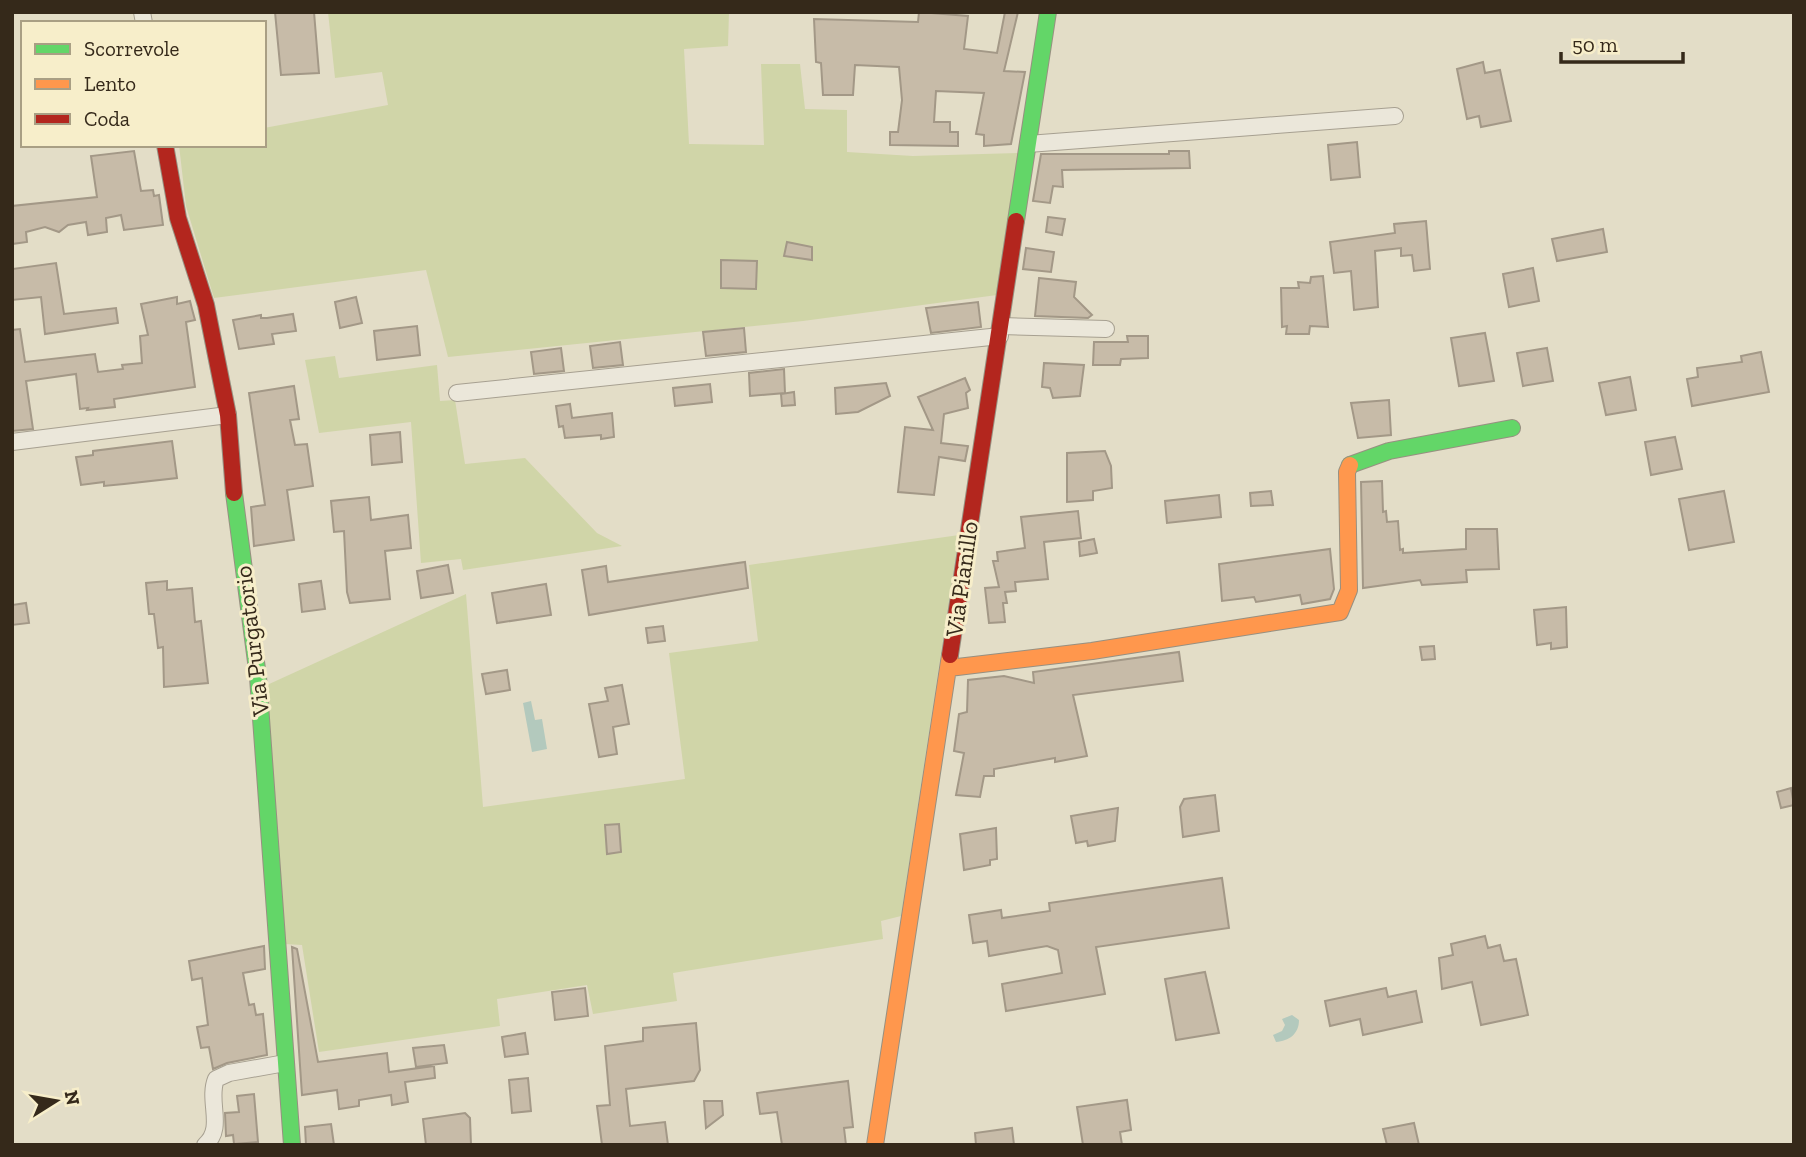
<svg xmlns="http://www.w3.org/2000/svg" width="1806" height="1157" viewBox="0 0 1806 1157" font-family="'Zilla Slab',serif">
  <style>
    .green { fill: #d0d5a8 }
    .water { fill: #b3c9bd }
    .building { fill: #c7bba8; stroke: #a39887; stroke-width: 2 }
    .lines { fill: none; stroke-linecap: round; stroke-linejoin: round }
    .street-casing { stroke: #a7a091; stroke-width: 18 }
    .fast-casing { stroke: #979081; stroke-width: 18 }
    .slow-casing { stroke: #979081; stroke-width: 18 }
    .jam-casing { stroke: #979081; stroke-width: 18 }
    .street { stroke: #ebe7da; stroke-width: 16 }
    .fast { stroke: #63d668; stroke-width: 16 }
    .slow { stroke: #ff974d; stroke-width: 16 }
    .jam { stroke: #b3261e; stroke-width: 16 }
    .labels { text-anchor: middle; stroke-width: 6; stroke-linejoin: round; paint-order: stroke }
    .street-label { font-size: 24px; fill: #35291a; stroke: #f7eeca }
  </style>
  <rect width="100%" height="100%" fill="#e3ddc7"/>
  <path class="green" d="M328 12H729L728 46 684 49 689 144 764 145 761 64H800L805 109 847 110V152L913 156 1019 153 997 295 803 321 448 357 426 270 214 298 186 206 179 145H264V128L388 105 382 72 335 78Z
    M335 356 339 378 437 365 440 401 455 400 465 464 525 458 597 533 622 546 463 570 461 559 421 563 411 422 319 433 305 360Z
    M959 535 901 916 881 921 883 939 673 973 677 1001 593 1014 587 985 497 999 500 1026 319 1052 302 945 284 944 267 685 466 594 483 807 685 779 669 653 758 641 749 565Z"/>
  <path class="water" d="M531 701 535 720 542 719 547 749 532 752 523 703Z
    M1292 1015 1299 1020C1299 1034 1289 1041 1276 1042L1273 1035 1282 1031 1285 1025 1282 1019Z"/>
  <path class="building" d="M275 12H314L319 73 281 75Z
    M919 12 968 16 964 49 997 53 1005 12H1018L1004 71 1025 72 1011 144 984 146V135L976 134 984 93 936 91 934 122H950V132H958V146L890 145V132H898L902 100 899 67 855 65 853 95H823L821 63 816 62 814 19 918 22Z
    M1483 62 1485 73 1500 70 1511 121 1481 127 1479 116 1467 119 1457 69Z
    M1357 142 1360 177 1331 180 1328 145Z
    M134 151 141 191 153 190 154 196 159 195 163 225 124 230 121 215 106 218 107 232 88 235 86 222 68 225 59 232 45 227 26 232 27 242 12 244V206L97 197 91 156Z
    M1169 151H1189L1190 168 1062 170 1063 187 1053 186 1050 203 1033 201 1041 154H1169Z
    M1048 217 1065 219 1062 235 1046 232Z
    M1426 221 1430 269 1414 271 1412 255 1401 256V248L1375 251 1378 307 1354 310 1351 271 1334 273 1330 242 1395 233 1394 224Z
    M1603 229 1607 252 1557 261 1552 239Z
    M787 242 812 247V260L784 256Z
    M1026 248 1054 252 1051 272 1023 269Z
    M721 260 757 261 756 289 721 288Z
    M56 263 64 314 116 308 118 323 45 334 41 297 12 300V269Z
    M1533 268 1539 301 1509 307 1503 274Z
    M1323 276 1328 327 1310 326 1309 334H1286L1287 326 1282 327 1281 288H1299L1298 282 1310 283 1311 277Z
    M1039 278 1076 282 1074 297 1092 315 1088 318 1035 316Z
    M177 297V304L190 301 192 309 195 320 186 322 195 387 114 399 115 407 87 410 88 408 80 409 76 374 26 381 33 429 12 431V330L20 329 25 362 95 354 98 372 123 369 122 365 142 363 140 336 148 335 141 304Z
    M356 297 362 323 340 328 335 302Z
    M978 302 981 327 931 333 926 308Z
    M293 314 296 331 272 334 274 344 239 349 233 320 261 315V318H267Z
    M417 326 420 355 377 360 374 331Z
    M744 328 746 352 706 356 703 332Z
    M1485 333 1494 381 1459 386 1451 338Z
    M1127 336H1148V358L1121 359 1120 365H1093L1094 342H1128Z
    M620 342 623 365 593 368 590 346Z
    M561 348 564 371 534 374 531 352Z
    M1547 348 1553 381 1523 386 1517 353Z
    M1761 352 1769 392 1692 406 1687 379 1698 377 1697 368 1742 362 1741 356Z
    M1044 363 1084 365 1080 396 1053 398 1050 388 1042 387Z
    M784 369 785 393 750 396 749 373Z
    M1630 377 1636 410 1606 415 1599 383Z
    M965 378 970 390 966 393 968 408 944 414 941 443 968 446 965 461 939 457 934 495 898 492 905 427 933 430 918 397Z
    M886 383 890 396 858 412 836 414 835 388Z
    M710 384 712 402 675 406 673 388Z
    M294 386 299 419 290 420 295 445 307 444 313 486 287 490 294 540 254 546 251 507 265 505 249 393Z
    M794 392 795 405 782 406 781 394Z
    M1389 400 1391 435 1358 438 1351 403Z
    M570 404 572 418 612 413 614 437 601 439V435L565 438 563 426 559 427 556 406Z
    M400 432 402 462 372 465 370 435Z
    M1675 437 1682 469 1651 475 1645 442Z
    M172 441 177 478 124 484 104 486V482L81 485 76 457 93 455V451Z
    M1105 451 1111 466 1112 488 1093 491V500L1067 502V453Z
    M1382 481 1383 512 1386 511 1387 522 1398 521 1400 550 1403 549V553L1466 549V529H1497L1499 569 1466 570 1467 582 1422 585 1420 580 1363 588 1361 482Z
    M1271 491 1273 505 1251 506 1250 493Z
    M1724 491 1734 542 1689 550 1679 499Z
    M1219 495 1221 517 1167 523 1165 501Z
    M369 497 371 520 408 515 411 548 385 551 390 599 350 603 347 592 344 531 334 532 331 501Z
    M1078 511 1081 538 1044 542 1048 579 1015 582 1016 591 1005 592 1007 603H1003L1005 622 989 623 985 588 999 587 993 561H998L997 552 1025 548 1021 517Z
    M1094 539 1097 553 1080 556 1079 542Z
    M1330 549 1334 589 1330 599 1302 604 1300 595 1256 602 1254 597 1222 601 1219 564Z
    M745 562 748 588 589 615 582 570 606 566 608 582Z
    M448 565 453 593 421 598 417 571Z
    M167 581V590L192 588 195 622 201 621 208 683 164 687 163 647 158 648 154 614H149L146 583Z
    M321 581 325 609 302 612 299 584Z
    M546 584 551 615 497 623 492 593Z
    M26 603 29 623 12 625V605Z
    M1566 607 1567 647 1551 649V643L1537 645 1534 610Z
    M663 626 665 641 648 643 646 628Z
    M1434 646 1435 659 1422 660 1420 647Z
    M1179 652 1183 681 1073 695 1087 756 1055 762V758L994 769V776H984L980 797 956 795 964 753 954 751 959 714 967 712 968 680 1004 676 1034 683 1033 672Z
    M507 670 510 690 486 694 482 674Z
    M622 685 629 724 613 727 617 754 599 757 589 704 608 701 605 688Z
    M1791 788 1794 805 1781 808 1777 792Z
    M1215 795 1219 831 1183 837 1180 807 1184 799Z
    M1118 808 1115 841 1088 846 1087 841 1076 843 1071 816Z
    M619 824 621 852 607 854 605 825Z
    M996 828 997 859 990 860V865L964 870 960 834Z
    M1222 878 1229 928 1096 947 1105 994 1006 1011 1002 984 1062 973 1058 950 1047 946 989 956 987 941 973 943 969 915 1001 910 1002 918 1050 911 1049 903Z
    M1485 936 1488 948 1500 945 1504 961 1516 959 1528 1015 1481 1025 1472 982 1442 989 1439 958 1453 955 1451 944Z
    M264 946 265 969 243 973 249 1005 254 1004 256 1015 263 1014 267 1055 227 1063 213 1069 209 1047 201 1048 197 1027 208 1025 202 978 192 980 189 961Z
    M292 947 297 949 318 1062 387 1053 389 1072 434 1066 435 1078 405 1082 408 1102 392 1105 391 1095 359 1100V1106L339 1109 337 1090 302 1095Z
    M1205 972 1219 1033 1176 1040 1165 979Z
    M585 988 588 1016 555 1020 552 992Z
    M1386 988 1388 997 1416 991 1422 1022 1363 1035 1360 1019 1330 1026 1325 1001Z
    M696 1023 700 1070 694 1081 626 1089 630 1126 665 1122 668 1145H602L597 1106 610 1105 605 1046 643 1041V1028Z
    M525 1033 528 1054 505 1057 502 1037Z
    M444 1045 447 1063 416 1067 413 1048Z
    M528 1078 531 1111 512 1113 509 1080Z
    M848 1081 853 1127 844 1128 846 1145H782L777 1112 760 1114 757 1093Z
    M254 1094 258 1142 234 1144 233 1135 226 1136 225 1113 239 1112 237 1096Z
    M1127 1100 1131 1130 1120 1132 1122 1145H1083L1077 1107Z
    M704 1101H722L723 1115 706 1128Z
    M465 1113 470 1118 471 1145H426L423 1119Z
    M1414 1123 1419 1145H1387L1383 1129Z
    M331 1124 334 1145H306L305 1127Z
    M1012 1128 1014 1145H976L975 1133Z"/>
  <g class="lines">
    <defs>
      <path id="street" d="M142 12 144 23
        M1028 144 1395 116
        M1001 326 1106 329
        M457 393 1000 336
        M12 442 228 415
        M205 1145C225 1128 207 1101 216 1079L229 1073 285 1063"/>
      <path id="fast" d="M1016 221 1048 12
        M1350 465 1389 451 1512 428
        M234 493 258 677 292 1145"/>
      <path id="slow" d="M949 668 1092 651 1340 612 1349 590 1347 472 1350 465
        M875 1145 950 655"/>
      <path id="jam" d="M165 145 178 218 206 305 228 415 234 493
        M950 655 1016 221"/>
    </defs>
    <use href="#street" class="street-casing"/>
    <use href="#fast" class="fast-casing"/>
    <use href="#slow" class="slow-casing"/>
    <use href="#jam" class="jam-casing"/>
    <use href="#street" class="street"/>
    <use href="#fast" class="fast"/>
    <use href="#slow" class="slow"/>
    <use href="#jam" class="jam"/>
  </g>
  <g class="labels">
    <g class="street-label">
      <text transform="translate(962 579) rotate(-82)" y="8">Via Pianillo</text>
      <text transform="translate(252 641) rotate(-97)" y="8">Via Purgatorio</text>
    </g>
  </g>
  <rect width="1806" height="1157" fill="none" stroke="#35291a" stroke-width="28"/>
  <rect x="21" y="21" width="245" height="126" fill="#f7eeca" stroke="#a99f84" stroke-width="2"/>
  <rect x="35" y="44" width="35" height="10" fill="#63d668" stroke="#a99f84" stroke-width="2"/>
  <text x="84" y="56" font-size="21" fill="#35291a">Scorrevole</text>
  <rect x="35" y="79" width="35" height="10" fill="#ff974d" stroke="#a99f84" stroke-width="2"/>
  <text x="84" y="91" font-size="21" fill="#35291a">Lento</text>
  <rect x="35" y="114" width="35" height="10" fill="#b3261e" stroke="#a99f84" stroke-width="2"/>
  <text x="84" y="126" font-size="21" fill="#35291a">Coda</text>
  <g transform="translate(56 1101) rotate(79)" stroke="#f7eeca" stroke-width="5" paint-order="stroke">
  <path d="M0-5L12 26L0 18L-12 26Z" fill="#35291a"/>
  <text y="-10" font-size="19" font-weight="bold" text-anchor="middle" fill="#35291a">N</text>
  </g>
  <path d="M1561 52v10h122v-10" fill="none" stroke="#35291a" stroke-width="3.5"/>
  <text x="1572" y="52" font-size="21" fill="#35291a" stroke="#f7eeca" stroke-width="5" paint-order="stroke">50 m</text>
</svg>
